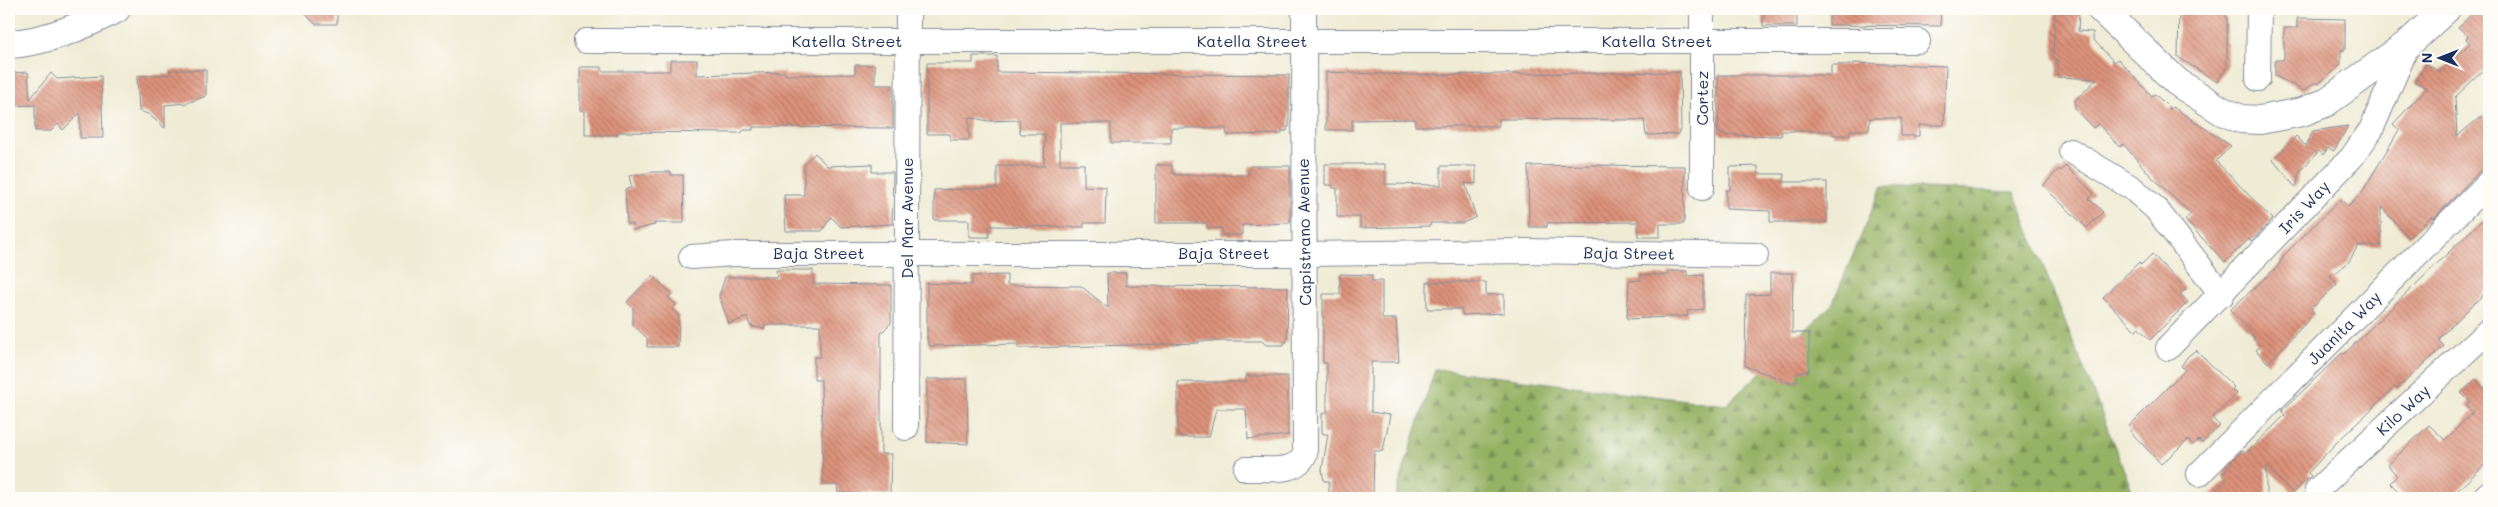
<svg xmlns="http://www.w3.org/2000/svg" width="2498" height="507" viewBox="0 0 2498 507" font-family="Mali,sans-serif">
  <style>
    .forest { fill: url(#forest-firs); stroke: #587062 }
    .building { fill: url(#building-back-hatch) }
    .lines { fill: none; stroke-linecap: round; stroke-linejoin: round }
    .street-casing { stroke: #858d99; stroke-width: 26 }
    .secondary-casing { stroke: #858d99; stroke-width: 30 }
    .street { stroke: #fff; stroke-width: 24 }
    .secondary { stroke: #fff; stroke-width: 28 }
    .labels { text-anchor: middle; stroke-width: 4.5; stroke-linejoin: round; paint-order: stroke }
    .street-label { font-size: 16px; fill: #1b2f5e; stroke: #fdfcf7 }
  </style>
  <defs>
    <pattern id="forest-firs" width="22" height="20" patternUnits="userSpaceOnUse" patternTransform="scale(1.25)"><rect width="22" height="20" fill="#96b265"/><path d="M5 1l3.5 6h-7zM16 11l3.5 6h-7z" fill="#7a9156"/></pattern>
    <pattern id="building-back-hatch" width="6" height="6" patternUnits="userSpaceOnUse" patternTransform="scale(1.25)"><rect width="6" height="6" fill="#dd937b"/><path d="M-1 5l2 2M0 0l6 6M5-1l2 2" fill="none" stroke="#b27868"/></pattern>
  </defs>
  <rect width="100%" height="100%" fill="#fdfcf7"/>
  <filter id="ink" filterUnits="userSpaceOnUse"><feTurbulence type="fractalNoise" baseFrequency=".02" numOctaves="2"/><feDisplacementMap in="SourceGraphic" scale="10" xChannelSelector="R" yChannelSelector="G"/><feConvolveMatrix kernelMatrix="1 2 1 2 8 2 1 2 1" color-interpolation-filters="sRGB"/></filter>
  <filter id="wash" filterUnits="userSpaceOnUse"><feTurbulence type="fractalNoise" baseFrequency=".0096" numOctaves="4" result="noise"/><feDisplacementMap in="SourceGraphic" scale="20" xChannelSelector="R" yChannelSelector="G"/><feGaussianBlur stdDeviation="1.12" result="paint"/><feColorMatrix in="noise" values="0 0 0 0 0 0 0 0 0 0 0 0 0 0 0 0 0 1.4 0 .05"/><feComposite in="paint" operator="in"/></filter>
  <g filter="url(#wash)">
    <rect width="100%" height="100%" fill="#efebd4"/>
    <path class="forest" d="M1882 186 2014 192 2135 498H1395L1435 369 1726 405 1832 305Z"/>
    <g id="blocks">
      <path class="building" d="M301 9H337V24H315Z
        M1763 9H1797V26H1763Z
        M1829 9H1940L1941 26 1829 25Z
        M2179 9H2224L2227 21V67L2217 82 2178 57Z
        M2477 9H2489V65L2455 97 2457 136 2482 116 2489 123V161L2434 218 2432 216 2409 237 2381 207V246H2358L2348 263 2330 276 2337 284 2311 309 2314 314 2268 363 2256 350 2260 346 2253 339 2255 337 2230 310 2277 267 2283 258 2282 257 2341 199 2348 207 2361 194 2399 130 2393 124 2427 88 2415 82 2426 64 2440 72 2470 43 2466 39 2468 36 2458 27Z
        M2055 12 2079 13 2078 31 2093 32V39L2114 62 2118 59 2152 96 2155 94 2170 109 2173 107 2231 146 2216 161 2272 219 2252 241 2249 239 2225 262 2185 220 2191 214 2153 178 2123 144 2120 147 2098 124 2093 128 2075 109V100L2097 79 2057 77V60L2054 59 2053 53Z
        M2297 18 2345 19V50H2341V64L2319 83H2314L2304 91 2275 76V60H2283L2284 56V28H2297Z
        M973 56H997V72L1289 75V127H1287V131H1282V134L1227 135 1226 128H1171V143H1111V123H1060V164H1084V186L1106 187 1105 223H1084V227L989 226V237H969V220H934V190L997 188V166H1044L1045 134H1020L1019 120 988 121 969 117V140H950V134H927V63H973Z
        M670 60H697V75L785 72V75L855 74V65H875V85H893V128L753 127V130H744L741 133 617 132V135H585V111L580 110V67H602V71H670Z
        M1853 63 1946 66 1944 125H1919V136H1901V118H1870L1869 130H1850V135H1833V131H1782L1781 136 1721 135V133H1718V75H1831V65H1853Z
        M170 70H206V96L187 103 165 105V128L148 114 139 111 137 76 170 74Z
        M28 72 30 99 51 73 57 79 101 76 103 138H80V113L63 130 58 124 51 131H35V105L9 106V73Z
        M1326 72 1408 75 1680 72 1681 131H1679V134L1646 135 1644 120 1499 119V126H1415V119L1352 120V130H1326Z
        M2348 126 2334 151 2328 148 2323 155 2319 151 2299 172 2296 188 2273 160 2296 136 2306 146 2313 131Z
        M815 153 827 166 872 164V172H893L892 224 841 227 831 217 822 231H786L784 195H804V164Z
        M1325 164H1385V184L1441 185V166H1476V184L1465 183 1476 217 1463 223H1431L1430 226 1360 228V217H1337V188H1333V185H1325Z
        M1156 165H1172V173H1175V175H1248L1250 166H1290V223L1242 225V235H1222V228H1207V223H1156Z
        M1591 165 1685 166 1684 224H1660V237H1638V222L1547 223V227H1529L1528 166Z
        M1758 166V174H1784V182H1827V222H1770V211L1726 209V190H1730V167Z
        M2066 166 2094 194 2089 199 2103 212 2087 228 2043 186 2059 169 2061 171Z
        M654 172H671V175H683L684 223H654L655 225 633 230 632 224H627L625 189 632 188 629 176Z
        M2482 220 2489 228V289L2440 337 2439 341 2444 346 2397 389 2395 387 2337 442 2308 473 2311 476 2293 493 2266 467V498H2208L2227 480 2222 475 2233 460 2243 450 2246 453 2285 415 2282 411 2342 353 2344 354Z
        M2152 254 2186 289 2180 294 2188 302 2150 340 2139 328 2136 331 2103 297 2139 262 2141 265Z
        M776 270H813V284L891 285V323L881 333V454H891L890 495 838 493 837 485H823L821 380H814V357H820V325H765L764 329 750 326 747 317 729 324 719 296 725 277H777Z
        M1668 271H1687V276L1703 275V309L1687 311 1688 316 1627 319 1629 281 1641 280V275H1668Z
        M1107 273H1126V286L1288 287 1287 342H1284V345H1266L1262 341H1199V343L1028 348H1018V344L930 346 927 340V283L972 285V276L1007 275V285L1081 286 1108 308Z
        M1770 273H1793L1792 333H1809V371L1797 373V382H1781V379L1745 366 1746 295 1770 294Z
        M1340 274 1372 275V281H1382V319H1396L1399 362H1371V412L1390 415 1383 451H1374L1373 498H1329V481H1324L1322 470 1328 434H1323L1322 431V413H1327V363H1323V294H1340Z
        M653 275 672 294 668 297 676 305 672 309 679 316 678 347H647V338L633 325V308L627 302Z
        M1427 282H1486V295L1504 294V313L1462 315V309H1427Z
        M2196 350 2234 387 2232 390 2237 394 2212 418 2220 426 2202 443 2199 440 2193 445 2188 440 2161 464 2130 431 2131 429 2129 426 2185 370 2181 366 2188 356Z
        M1246 376H1288V435L1248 439 1246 409H1216L1209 437H1178V382H1246Z
        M927 379H967L968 444 927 442Z
        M2476 379 2489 393V460L2450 498H2405L2390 483 2397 476 2388 465 2429 425 2445 440 2473 412 2466 405 2470 402 2461 393Z"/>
    </g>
  </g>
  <g filter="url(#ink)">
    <use href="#blocks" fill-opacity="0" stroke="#858d99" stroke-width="1"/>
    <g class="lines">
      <defs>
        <path id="street" d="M586 41H1918
          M2258 79 2259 9
          M2071 151 2132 188 2156 209 2222 295
          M1702 188V9
          M691 257 734 254H1305L1524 251 1756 255
          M2168 348 2352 157 2371 130 2408 44
          M906 428 908 9
          M1246 469C1265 468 1296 475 1305 454L1304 9
          M2199 474 2489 182
          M2317 490 2489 330
          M2484 498 2489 493"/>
        <path id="secondary" d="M2101 9 2177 82 2222 111 2241 119 2260 120 2302 112 2325 103 2408 44 2446 9
          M9 44C47 42 82 26 116 9"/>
      </defs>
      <use href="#street" class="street-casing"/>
      <use href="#secondary" class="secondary-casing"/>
      <use href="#street" class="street"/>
      <use href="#secondary" class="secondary"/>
    </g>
  </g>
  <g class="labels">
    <g class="street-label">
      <text x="847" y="47">Katella Street</text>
      <text x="1252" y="47">Katella Street</text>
      <text x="1657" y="47">Katella Street</text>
      <text transform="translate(1702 98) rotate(-90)" y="6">Cortez</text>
      <text transform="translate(2304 207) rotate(-47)" y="6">Iris Way</text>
      <text transform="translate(907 218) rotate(-90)" y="6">Del Mar Avenue</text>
      <text transform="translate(1304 232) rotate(-91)" y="6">Capistrano Avenue</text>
      <text x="819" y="259">Baja Street</text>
      <text x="1224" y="259">Baja Street</text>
      <text transform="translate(1629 253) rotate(1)" y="6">Baja Street</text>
      <text transform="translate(2344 328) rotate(-45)" y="6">Juanita Way</text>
      <text transform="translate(2403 410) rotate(-43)" y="6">Kilo Way</text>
    </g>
  </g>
  <rect width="2498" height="507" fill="none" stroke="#fdfcf7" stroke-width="30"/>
  <g transform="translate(2440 58) rotate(270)" stroke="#fdfcf7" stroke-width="4" paint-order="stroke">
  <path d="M0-4L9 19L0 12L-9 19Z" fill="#1b2f5e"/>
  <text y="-8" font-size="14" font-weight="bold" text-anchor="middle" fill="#1b2f5e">N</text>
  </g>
</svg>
